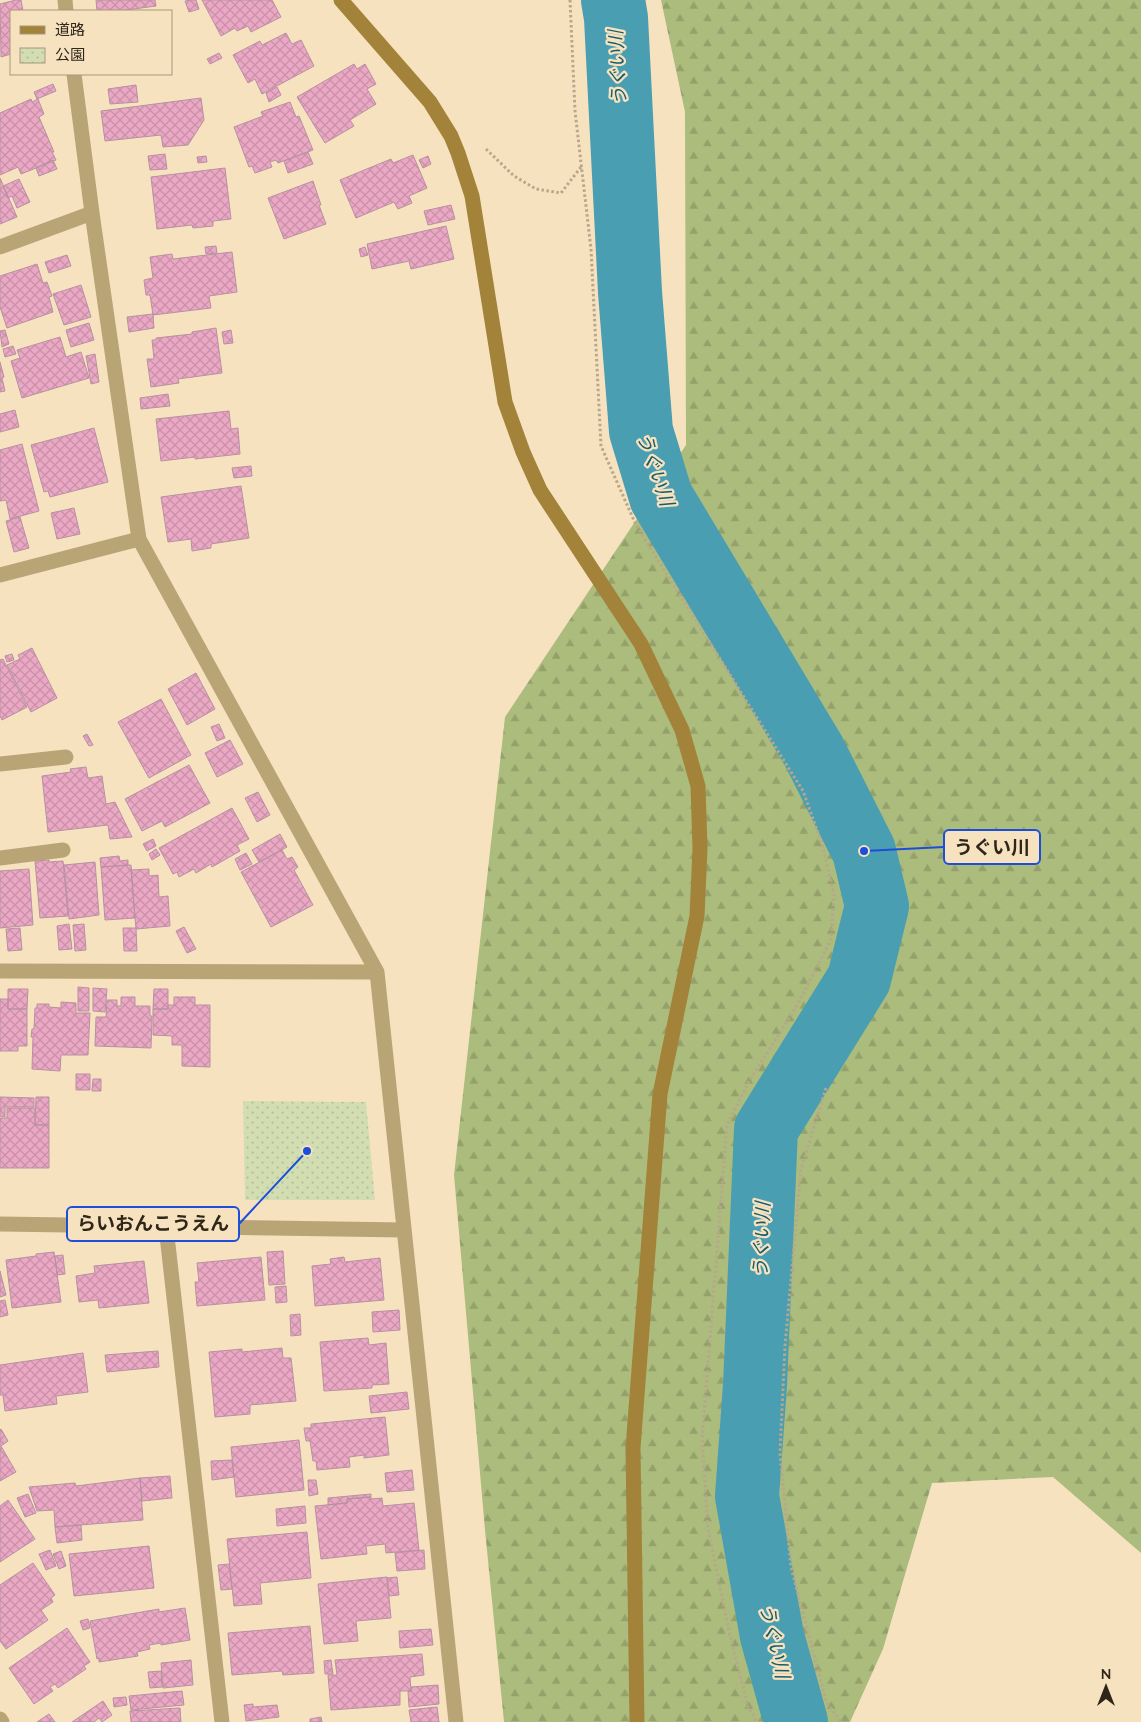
<svg xmlns="http://www.w3.org/2000/svg" width="1141" height="1722" viewBox="0 0 1141 1722" font-family="Mulish,'Noto Sans JP',sans-serif">
  <style>
    .forest { fill: url(#forest-firs) }
    .park { fill: url(#park-dots) }
    .lines { fill: none; stroke-linecap: round; stroke-linejoin: round }
    .river { stroke: #4a9eb2; stroke-width: 64 }
    .building { fill: url(#building-cross-hatch); stroke: #b791a1 }
    .path { stroke: #b7a78b; stroke-width: 3; stroke-dasharray: 2.5 2.5; stroke-linecap: butt }
    .lane { stroke: #b9a476; stroke-width: 15 }
    .street { stroke: #b9a476; stroke-width: 15 }
    .secondary { stroke: #a28339; stroke-width: 15 }
    .labels { text-anchor: middle; stroke-width: 4.5; stroke-linejoin: round; paint-order: stroke }
    .water-label { font-size: 19px; font-style: italic; fill: #165c6a; stroke: #f7e2c0 }
    .leader { fill: none; stroke: #1d4ed8; stroke-width: 2 }
    .callout-dot { fill: #1d4ed8; stroke: #f7e2c0; stroke-width: 2 }
    .callout { fill: #f7e2c0; stroke: #1d4ed8; stroke-width: 2 }
    .callout-label { font-size: 19px; text-anchor: middle; font-weight: bold; fill: #2e2619 }
  </style>
  <defs>
    <pattern id="forest-firs" width="22" height="20" patternUnits="userSpaceOnUse" patternTransform="scale(1.25)"><rect width="22" height="20" fill="#acbc7d"/><path d="M5 1l3.5 6h-7zM16 11l3.5 6h-7z" fill="#94a16b"/></pattern>
    <pattern id="park-dots" width="8" height="8" patternUnits="userSpaceOnUse" patternTransform="scale(1.25)"><rect width="8" height="8" fill="#d2deb2"/><path d="M2 2h.1M6 6h.1" fill="none" stroke="#b5be98" stroke-width="1.8" stroke-linecap="round"/></pattern>
    <pattern id="building-cross-hatch" width="8" height="8" patternUnits="userSpaceOnUse" patternTransform="scale(1.25)"><rect width="8" height="8" fill="#eaa8c4"/><path d="M0 0l8 8M0 8l8-8" fill="none" stroke="#c990a8"/></pattern>
  </defs>
  <rect width="100%" height="100%" fill="#f7e2c0"/>
  <path class="forest" d="M661 0H1141V1553L1053 1477 932 1483 883 1649 850 1722H504L485 1530 454 1175 505 717 686 445 685 112Z"/>
  <path class="park" d="M243 1101 366 1102 375 1200H245Z"/>
  <g class="lines">
    <path class="river" d="M613 0 616 18 630 292 641 431 661 497 814 752 864 851 877 906 859 979 766 1129 755 1385 747 1496 772 1636 796 1722"/>
  </g>
  <path class="building" d="M16 0H21L23 11H11V54L1 57 0 4Z
    M96 0H155L156 6 119 11H97Z
    M190 0H196L199 9 189 12 185 1Z
    M202 0H272L281 17 251 32 248 26 237 31 235 28 221 36Z
    M286 33 292 44 301 40 314 66 262 94 255 79 248 83 233 55 260 41 262 45Z
    M219 53 222 58 210 64 207 59Z
    M354 64 357 69 365 64 376 84 367 89 376 104 350 120 354 126 325 143 297 97Z
    M53 84 56 91 37 99 34 92Z
    M136 85 138 102 110 104 108 89Z
    M277 87 281 95 269 102 266 93Z
    M201 98 204 120 188 145 163 147 161 135 105 141 101 111Z
    M31 99 32 102 38 99 44 114 39 117 54 152H52L56 160 21 174 18 167 0 175V113Z
    M290 102 296 117 299 116 313 150 278 163 276 160 270 162 272 167 255 173 252 166 249 167 234 127 263 116 261 112Z
    M308 152 313 164 288 173 284 161Z
    M165 154 167 169 150 170 148 156Z
    M413 155 427 188 409 196 412 203 398 209 394 202 356 218 340 180 391 159 393 163Z
    M206 156 207 162 198 163 197 157Z
    M428 156 431 164 423 168 419 160Z
    M53 160 57 169 39 176 36 168Z
    M225 168 231 219 213 221V226L193 228 192 225 157 229 151 177Z
    M0 178 17 217 0 224Z
    M19 179 30 202 17 208 12 196 8 198 3 186Z
    M313 181 321 205H319L326 224 284 239 268 198Z
    M451 205 455 219 428 225 424 211Z
    M446 226 454 259 411 269 409 261 372 269 367 244Z
    M216 246 217 253 206 254 205 247Z
    M365 247 368 255 361 257 359 249Z
    M232 252 237 292 209 296 211 308 153 315 150 295H146L144 280 153 278 150 257 172 254 173 259Z
    M67 255 71 266 49 273 45 262Z
    M37 264 43 283 47 282 52 296 49 297 53 312 7 328 0 307V276Z
    M81 285 91 317 64 325 53 294Z
    M153 314 154 328 129 332 127 317Z
    M89 323 94 340 71 347 66 330Z
    M216 328 222 373 178 379 179 383 151 387 147 359H154L152 340H156V338L192 334V332Z
    M5 330 9 344 2 347 0 331Z
    M231 330 233 343 224 344 222 332Z
    M60 337 66 357 81 352 89 378 22 398 11 361 20 358 17 350Z
    M13 346 16 354 5 357 3 349Z
    M95 354 99 382 91 384 86 356Z
    M0 362 4 377 2 378 5 391 0 392Z
    M168 394 170 406 141 409 140 398Z
    M15 410 19 427 0 432V414Z
    M229 411 231 429 238 428 240 454 195 459V457L161 461 156 419Z
    M94 428 108 482 50 497 48 491 44 492 31 445Z
    M22 444 39 511 10 519 6 500 0 501V450Z
    M251 466 252 476 234 478 232 468Z
    M241 486 249 538 211 544V548L192 551 191 539 168 542 161 497Z
    M74 508 80 534 57 539 51 513Z
    M20 517 29 548 14 552 6 521Z
    M32 648 57 698 31 712 7 665 20 659 18 655Z
    M12 654 14 660 7 662 5 656Z
    M3 659 27 707 2 720 0 716V660Z
    M196 673 215 709 187 725 168 689Z
    M161 699 191 755 149 778 118 722Z
    M219 724 225 738 217 741 211 727Z
    M87 734 93 745 89 746 83 736Z
    M230 740 243 764 217 777 205 753Z
    M189 765 210 803 165 827 162 821 142 831 125 799Z
    M86 767 88 778 102 776 106 804 115 802 132 837 110 839 108 825 48 832 42 776 71 772 70 769Z
    M258 792 270 815 257 822 245 798Z
    M232 808 249 839 237 845 240 851 212 867 211 864 196 873 194 869 179 877 177 872 173 874 159 848Z
    M280 834 287 847 259 862 252 850Z
    M153 839 156 846 147 851 143 844Z
    M156 849 160 855 152 860 149 854Z
    M282 850 287 859 292 857 298 867 294 870 313 905 271 927 241 872Z
    M246 853 252 864 240 870 235 859Z
    M119 856 120 861 128 860V865L101 867 100 858Z
    M49 860V862L63 861 68 916 40 918 35 861Z
    M95 862 99 915 69 919 64 865Z
    M131 865 135 918 105 920 101 867Z
    M29 869 33 925 0 928V871Z
    M149 869V876L158 875 159 897 168 896 170 926 136 929 131 870Z
    M69 924 72 949 59 950 57 926Z
    M84 924 86 950 75 951 73 925Z
    M184 927 196 949 187 953 176 931Z
    M20 928 22 950 8 951 6 929Z
    M123 928H136L137 951H124Z
    M78 987 89 988V1011H78Z
    M93 988 107 989 105 1012 93 1011Z
    M8 989H28L27 1009H8Z
    M154 989H168V1009H153Z
    M121 997H135V1006H150V1016H152L151 1048 95 1046 96 1017H106L107 1000H117V1006H121Z
    M174 997H195V1005H210V1067L182 1066V1045H172V1036L153 1035V1009H168V1005H174Z
    M0 999H8V1009H27V1046H18V1051H0Z
    M61 1002 76 1003V1013H90L88 1055H61L60 1071 32 1069 33 1037H31L32 1029H34L35 1008H37V1004H49V1007L61 1008Z
    M76 1074H90V1090H76Z
    M93 1079H101V1091H92Z
    M0 1097 34 1098V1107H5V1117L0 1116Z
    M36 1097H49V1125H35Z
    M7 1108H35V1125H49V1168H0V1118H7Z
    M283 1251 285 1284 269 1285 267 1252Z
    M54 1252 61 1302 12 1308 6 1260 36 1256V1254Z
    M63 1255 65 1274 57 1275 55 1256Z
    M261 1257 265 1300 197 1306 195 1282H199L197 1263Z
    M344 1257 345 1262 380 1258 384 1300 315 1306 312 1266 331 1264 330 1259Z
    M144 1261 149 1303 99 1308 98 1300 79 1302 76 1276 95 1273 94 1266Z
    M0 1271 6 1295 0 1297Z
    M286 1286 287 1302 276 1303 275 1287Z
    M5 1300 8 1315 0 1317V1301Z
    M399 1310 400 1330 373 1332 372 1312Z
    M300 1314 301 1335 291 1336 290 1315Z
    M368 1338 369 1345 386 1343 389 1384 372 1385V1388L324 1391 320 1342Z
    M282 1348 283 1358H291L296 1401 250 1405V1414L215 1417 209 1352 242 1349V1352Z
    M158 1351 159 1367 107 1372 105 1355Z
    M83 1353 88 1392 56 1396 57 1404 5 1411 3 1395H0V1365Z
    M407 1392 409 1409 371 1413 369 1396Z
    M385 1417 389 1455 364 1458V1455L349 1457 350 1467 317 1470 316 1461H313L310 1441H306L304 1428H311V1424Z
    M1 1429 8 1441 1 1446 16 1472 0 1481V1430Z
    M299 1440 304 1490 236 1497 231 1447Z
    M232 1460 234 1477 212 1480 211 1461Z
    M412 1470 414 1490 387 1492 385 1473Z
    M170 1476 172 1498 142 1501 140 1478Z
    M140 1478 143 1520 55 1527 54 1510 37 1511 29 1487 75 1483 76 1486Z
    M308 1480H316L318 1494 309 1496Z
    M28 1494 36 1513 25 1517 17 1498Z
    M371 1494V1497L347 1499V1503L328 1505V1498Z
    M371 1497V1499L382 1498 383 1506 414 1503 419 1550 386 1553 385 1544 366 1546 367 1554 321 1559 315 1506 347 1503V1499Z
    M8 1500 35 1539 0 1562V1506Z
    M305 1506 306 1523 277 1526 276 1509Z
    M81 1525 82 1540 57 1543 55 1527Z
    M307 1532 311 1578 260 1583 262 1604 234 1606 227 1539Z
    M149 1546 154 1588 74 1596 69 1554Z
    M50 1550 56 1566 46 1570 39 1554Z
    M424 1550 425 1569 397 1571 395 1553Z
    M61 1551 66 1566 59 1569 53 1554Z
    M33 1563 55 1595 51 1598 53 1602 41 1610 48 1620 6 1649 0 1641V1585Z
    M229 1564 232 1589 221 1590 218 1565Z
    M387 1577 391 1618 356 1621 358 1641 324 1644 318 1584Z
    M397 1577 399 1595 389 1596 387 1578Z
    M185 1608 190 1640 161 1645V1643L149 1645 150 1649 137 1652 138 1656 99 1662V1658L97 1659 90 1621 159 1609V1612Z
    M88 1619 90 1628 83 1630 80 1621Z
    M310 1626 314 1673 283 1675 282 1671 232 1675 228 1633Z
    M67 1628 90 1662 84 1666 86 1669 58 1688 55 1684 50 1687 53 1691 34 1704 9 1668Z
    M431 1629 433 1645 400 1648 399 1631Z
    M422 1654 424 1675 410 1677 411 1691H400V1705L331 1710 328 1675H337L335 1660Z
    M191 1660 193 1685 163 1688 161 1663Z
    M331 1660 333 1674H325L324 1661Z
    M161 1671 162 1687 150 1688 148 1672Z
    M438 1685 439 1704 409 1707 408 1691H411V1687Z
    M182 1691 184 1705 131 1710 129 1696Z
    M126 1697 127 1705 114 1707 113 1698Z
    M103 1701 112 1715 102 1722 99 1718 94 1722H72Z
    M253 1704V1707L277 1705 279 1717 246 1721 244 1705Z
    M437 1707 439 1722H411L409 1710Z
    M180 1708 181 1722H131L130 1711Z
    M49 1714 55 1722H37Z
    M321 1717 322 1722H310V1719Z"/>
  <g class="lines">
    <path class="path" d="M570 0 575 111 591 249 601 446 636 525 803 791 822 844 834 895 831 940 795 1009 748 1083 727 1125 702 1439 708 1529 729 1631 748 1707 757 1722
      M486 149 514 176 536 189 561 193 581 167
      M826 1088 801 1169 785 1346 780 1453 791 1567 826 1701 841 1722"/>
    <path class="lane" d="M0 764 66 757
      M0 858 63 850"/>
    <path class="street" d="M65 0 66 11
      M74 74 92 213 139 539 377 972 456 1722
      M0 247 92 213
      M0 575 139 539
      M0 971 377 972
      M0 1224 404 1230
      M166 1227 222 1722
      M0 1719 2 1722"/>
    <path class="secondary" d="M341 0 430 102 451 136 458 153 472 196 505 402 523 452 540 490 641 644 682 730 698 786 700 849 697 916 660 1094 633 1448 637 1722"/>
  </g>
  <g class="labels">
    <g class="water-label">
      <text transform="translate(617 68) rotate(-93)" y="7">うぐい川</text>
      <text transform="translate(656 469) rotate(71)" y="7">うぐい川</text>
      <text transform="translate(761 1240) rotate(-88)" y="7">うぐい川</text>
      <text transform="translate(775 1641) rotate(77)" y="7">うぐい川</text>
    </g>
  </g>
  <path class="leader" d="M864 851L944 847M307 1151L239 1224"/>
  <g class="callout-dot">
    <circle cx="864" cy="851" r="5"/>
    <circle cx="307" cy="1151" r="5"/>
  </g>
  <g class="callout">
    <rect x="944" y="830" width="96" height="34" rx="5"/>
    <rect x="67" y="1207" width="172" height="34" rx="5"/>
  </g>
  <g class="callout-label">
    <text x="992" y="854">うぐい川</text>
    <text x="153" y="1230">らいおんこうえん</text>
  </g>
  <rect x="10" y="10" width="162" height="65" fill="#f7e2c0" stroke="#a7977d"/>
  <rect x="20" y="26" width="25" height="8" fill="#a28339" stroke="#a7977d"/>
  <text x="55" y="35" font-size="15" fill="#2e2619">道路</text>
  <rect x="20" y="48" width="25" height="15" fill="url(#park-dots)" stroke="#a7977d"/>
  <text x="55" y="60" font-size="15" fill="#2e2619">公園</text>
  <g transform="translate(1106 1687)" stroke="#f7e2c0" stroke-width="4" paint-order="stroke">
  <path d="M0-4L9 19L0 12L-9 19Z" fill="#2e2619"/>
  <text y="-8" font-size="14" font-weight="bold" text-anchor="middle" fill="#2e2619">N</text>
  </g>
</svg>
